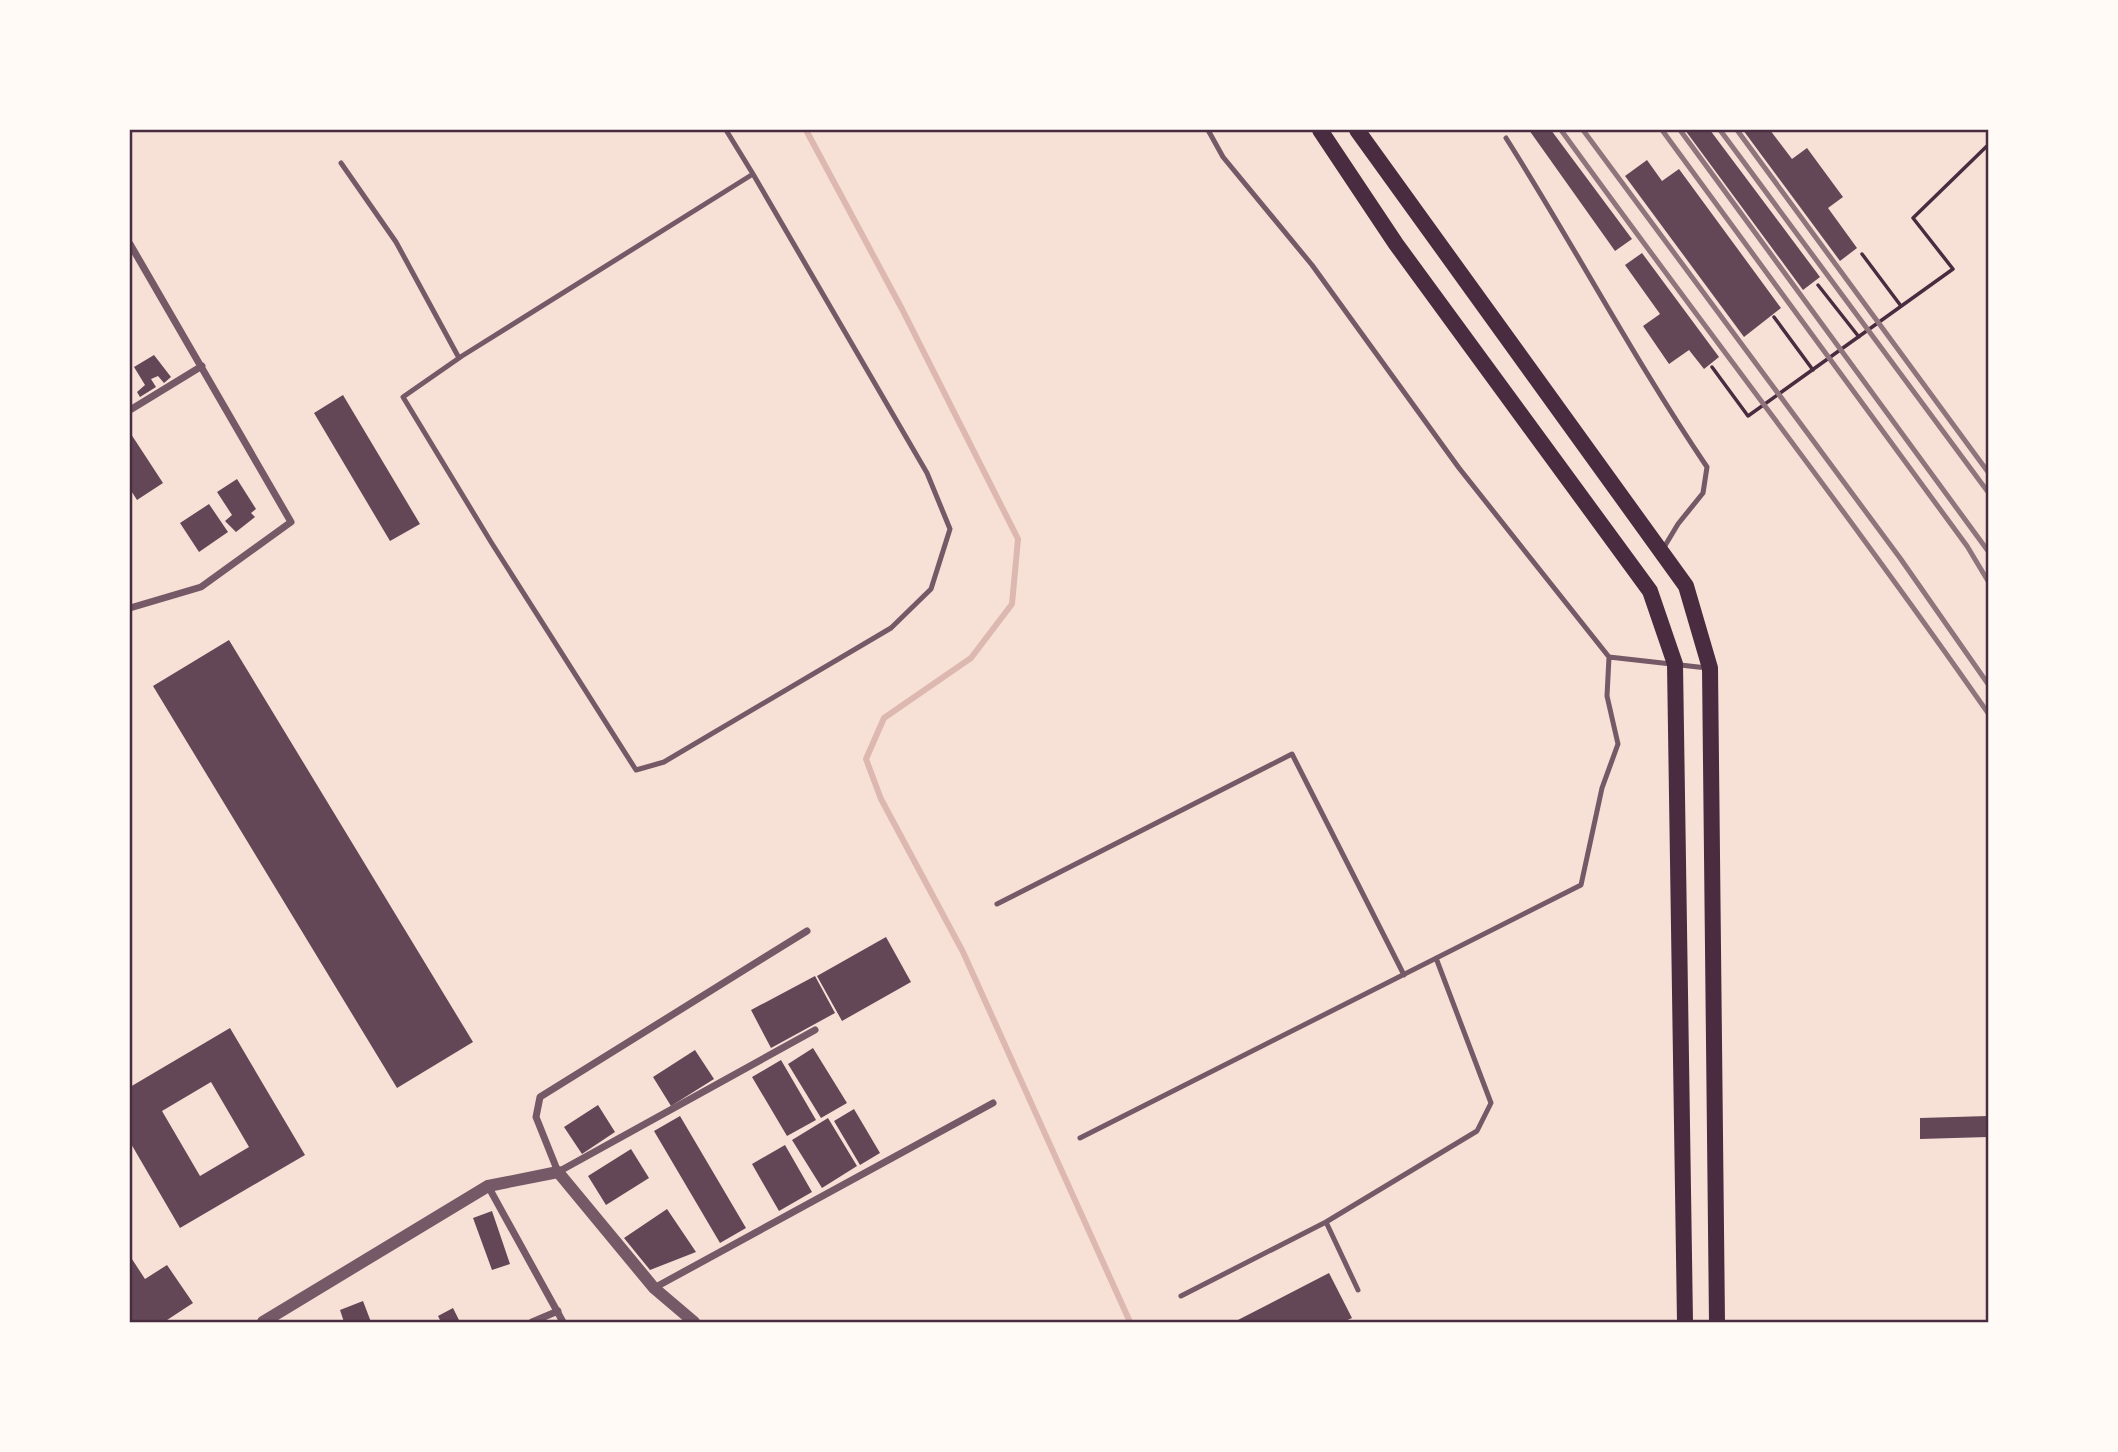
<svg xmlns="http://www.w3.org/2000/svg" width="2118" height="1452" viewBox="0 0 2118 1452" font-family="Spectral,serif">
  <style>
    .lines { fill: none; stroke-linecap: round; stroke-linejoin: round }
    .stream { stroke: #dcb8b0; stroke-width: 6 }
    .building { fill: #644757; fill-rule: evenodd }
    .path { stroke: #4a2c40; stroke-width: 3.5 }
    .service { stroke: #755966; stroke-width: 5 }
    .minor { stroke: #755966; stroke-width: 7 }
    .tertiary { stroke: #755966; stroke-width: 12 }
    .primary { stroke: #4a2c40; stroke-width: 16 }
    .rail { stroke: #8f747c; stroke-width: 5 }
    .neatline { fill: none; stroke: #4a2c40; stroke-width: 2.5 }
  </style>
  <rect width="100%" height="100%" fill="#f7e1d7"/>
  <g class="lines">
    <path class="stream" d="M806 130 902 309 1018 539 1012 604 971 658 884 718 866 759 881 799 963 952 1130 1322"/>
  </g>
  <path class="building" d="M1529 130H1551L1632 239 1615 251Z
    M1685 130H1710L1820 277 1803 290Z
    M1743 130H1770L1792 159 1807 148 1843 197 1828 208 1857 248 1840 261Z
    M1647 160 1662 181 1679 169 1781 308 1744 337 1625 176Z
    M1642 253 1719 357 1704 369 1689 350 1669 364 1643 326 1660 314 1625 265Z
    M154 355 171 377 164 383 158 376 151 379 156 387 140 397 137 392 145 385 134 367Z
    M343 395 420 524 390 541 314 413Z
    M131 434 163 483 137 500 130 489V435Z
    M237 479 256 509 251 513 255 517 236 532 225 521 232 515 217 492Z
    M209 504 228 532 199 552 180 523Z
    M229 640 473 1042 397 1088 153 686Z
    M886 937 911 982 842 1021 817 976Z
    M815 976 835 1013 771 1048 751 1010Z
    M230 1028 305 1155 180 1228 130 1142V1087ZM211 1082 249 1147 200 1176 162 1111Z
    M813 1048 847 1103 821 1118 788 1064Z
    M695 1050 714 1079 671 1106 653 1077Z
    M781 1060 816 1120 787 1136 752 1077Z
    M598 1105 615 1132 582 1154 564 1127Z
    M854 1109 880 1153 860 1165 834 1121Z
    M680 1116 746 1228 720 1243 654 1131Z
    M1988 1116V1137L1920 1139V1118Z
    M828 1118 857 1166 822 1188 792 1140Z
    M785 1145 812 1192 779 1211 752 1164Z
    M631 1149 649 1178 606 1205 588 1176Z
    M667 1209 696 1252 650 1270 624 1238Z
    M492 1211 510 1264 492 1270 473 1218Z
    M130 1256 145 1279 167 1265 193 1303 164 1322H130Z
    M1329 1273 1352 1318 1343 1322H1234Z
    M363 1301 371 1322H344L340 1310Z
    M453 1308 460 1322H441L438 1316Z"/>
  <g class="lines">
    <path class="path" d="M1862 254 1901 306
      M1818 285 1859 337
      M1774 317 1813 370
      M1712 367 1748 416 1953 269 1913 218 1988 145"/>
    <path class="service" d="M726 130 753 174 927 473 950 529 931 589 891 628 664 762 636 770 491 542 403 397 462 356 753 174
      M1208 130 1223 157 1312 265 1459 468 1609 657 1707 668
      M1506 138C1575 247 1635 361 1707 467L1703 493 1678 524 1663 549
      M341 163 396 242 459 358
      M997 904 1292 754 1404 975
      M1080 1138 1581 885 1602 788 1618 744 1607 696 1609 657
      M1326 1222 1477 1131 1491 1103 1436 958
      M1181 1296 1326 1222 1358 1290"/>
    <path class="minor" d="M130 244 291 522 201 587 130 608
      M130 410 202 366
      M807 931 540 1097 536 1117 558 1172 815 1030
      M488 1186 563 1322
      M654 1288 993 1103
      M532 1322 558 1311"/>
    <path class="tertiary" d="M263 1322 488 1186 558 1172 654 1288 694 1322"/>
    <path class="primary" d="M1320 130 1396 244 1650 591 1675 664 1685 1322
      M1357 130 1686 586 1710 668 1717 1322"/>
    <path class="rail" d="M1561 130C1702 325 1850 515 1988 713
      M1583 130 1900 558 1988 684
      M1662 130 1967 546 1988 581
      M1680 130 1988 551
      M1720 130 1988 492
      M1737 130 1988 472"/>
  </g>
  <rect width="2118" height="1452" fill="none" stroke="#fffaf5" stroke-width="262"/>
  <rect x="131" y="131" width="1856" height="1190" class="neatline"/>
</svg>
